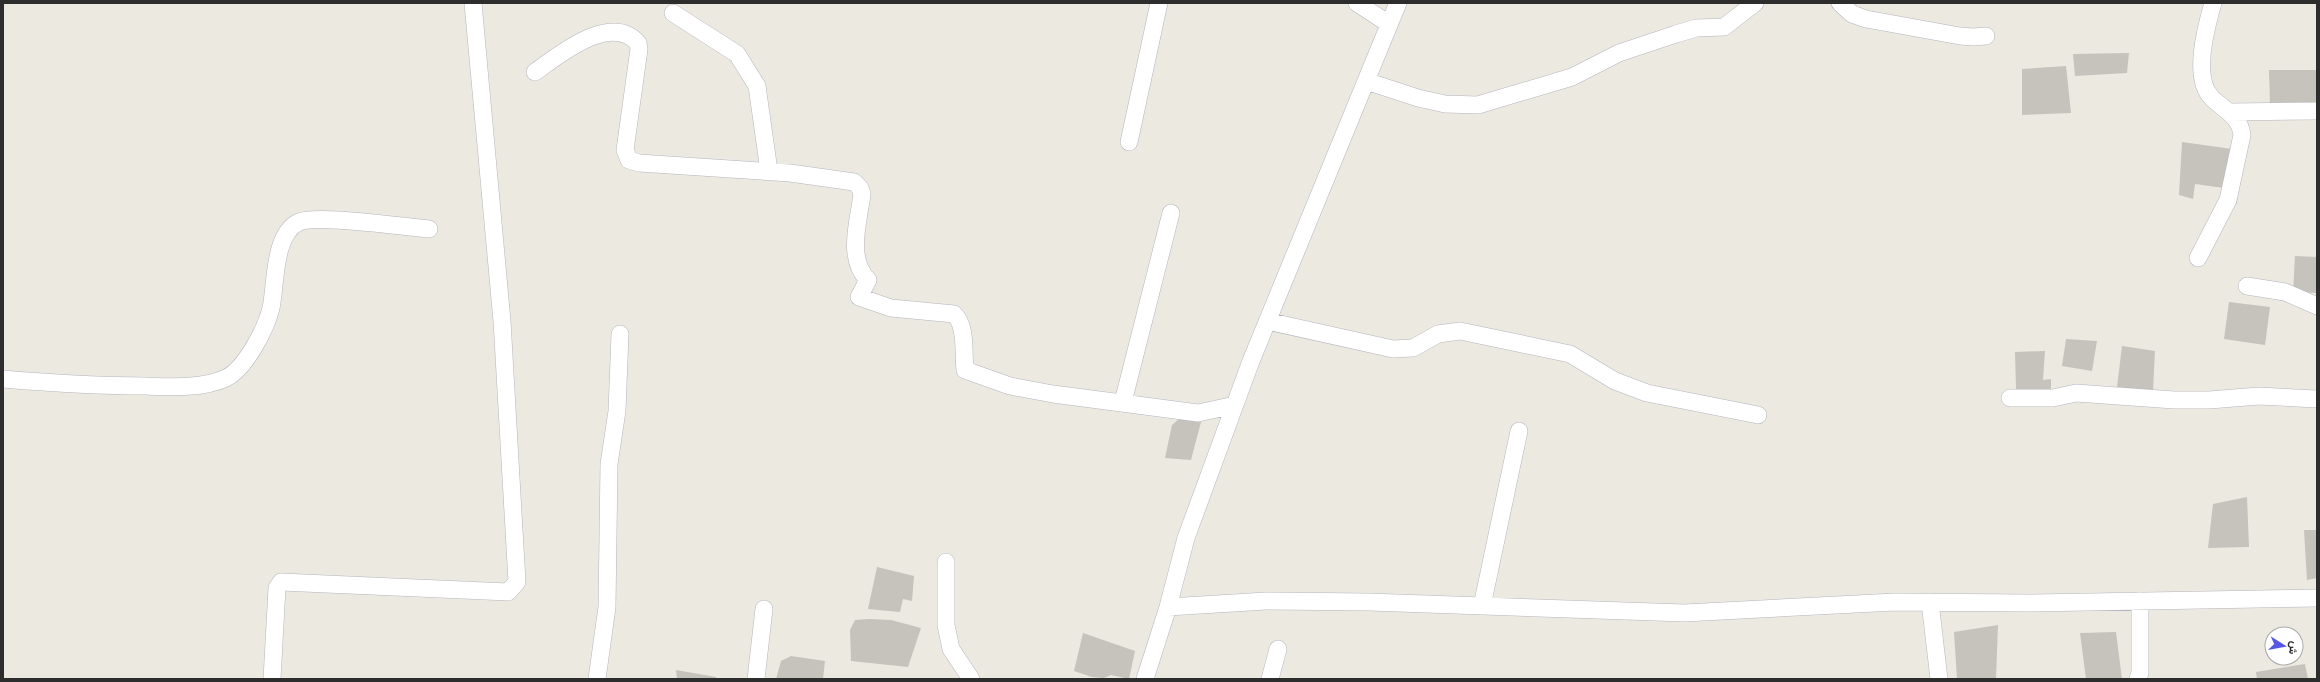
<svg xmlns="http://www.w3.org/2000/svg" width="2320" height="682" viewBox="0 0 2320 682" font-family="Raleway,Vazirmatn,sans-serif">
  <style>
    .building { fill: #c5c3bc }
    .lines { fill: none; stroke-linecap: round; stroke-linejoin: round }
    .minor-casing { stroke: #b4b5bf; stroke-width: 18 }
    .minor { stroke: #fff; stroke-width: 17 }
  </style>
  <rect width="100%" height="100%" fill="#ece9e1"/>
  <path class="building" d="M2129 53 2127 73 2075 76 2073 54Z
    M2066 66 2071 113 2022 115V69Z
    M2269 70H2317V103L2270 104Z
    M2182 142 2232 149 2224 188 2195 184 2193 199 2179 195Z
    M2295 256 2317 257V293L2293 292Z
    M2229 302 2270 307 2265 345 2224 339Z
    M2066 339 2097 341 2092 371 2062 366Z
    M2122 346 2155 351 2153 391 2117 387Z
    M2045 351 2043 380 2051 379V391L2016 389 2015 352Z
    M1179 419 1201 422 1191 460 1165 458 1172 425Z
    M2247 497 2249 547 2208 548 2213 504Z
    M2304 530H2317V578L2307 580Z
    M877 567 914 576 912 601 903 599 900 612 868 609Z
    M869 619 891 620 921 628 908 667 851 661 850 630 855 620Z
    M1998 625 1996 679H1957L1954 632Z
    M2116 632 2122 679H2086L2080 633Z
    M1083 633 1135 651 1129 679 1111 675 1104 678 1092 677 1074 671Z
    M791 656 825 661 823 679H776L781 661Z
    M2305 664 2308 679H2257L2256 672Z
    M676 670 716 677V679H677Z"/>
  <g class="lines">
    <defs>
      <path id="minor" d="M1357 3 1389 24
        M1840 3 1852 14 1866 19 1960 36 1973 37 1986 36
        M673 13 737 54 757 86 769 171
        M535 72C559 55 611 12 638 43L639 49 625 150 629 160 639 163 790 173 854 182 860 188 862 194C859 220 846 258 868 280L859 297 891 308 954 314C967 326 963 353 965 370L1010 386 1053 394 1198 413 1235 405
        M1366 81 1418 98 1445 104 1478 105 1572 77 1619 53 1676 34 1696 28 1724 27 1755 3
        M2231 112 2317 111
        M1129 142 1159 3
        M2198 258 2228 200 2242 135C2240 116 2224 110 2212 98 2192 79 2206 27 2213 3
        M2247 286 2285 292 2317 306
        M1267 321 1393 349 1413 348 1438 334 1460 331 1570 354 1615 381 1647 393 1758 415
        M3 379C50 383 98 386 145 386 171 387 202 389 226 378 245 369 266 329 271 308 276 285 273 234 299 222 317 214 404 227 429 229
        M2010 398H2053L2076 393 2174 400H2209L2259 396 2317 399
        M1123 402 1171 213
        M946 562V625L951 649 971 679
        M1930 602 1939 679
        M1482 606 1519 431
        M1168 607 1266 601 1369 602 1684 613 1895 602 2029 603 2317 598
        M272 679 277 588 281 582 508 592 517 582 502 321 473 3
        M597 679 607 607 609 464 617 411 620 334
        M756 679 764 609
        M1145 679 1168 607 1186 538 1251 361 1398 3
        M1270 679 1278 649
        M2138 679 2140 673V601"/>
    </defs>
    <use href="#minor" class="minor-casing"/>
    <use href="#minor" class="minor"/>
  </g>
  <rect width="2320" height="682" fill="none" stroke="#2d2d2d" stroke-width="8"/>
  <g transform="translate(2284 646) rotate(101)"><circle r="19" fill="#ffffff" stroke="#ababab"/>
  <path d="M0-3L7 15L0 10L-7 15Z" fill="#5657e5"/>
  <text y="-6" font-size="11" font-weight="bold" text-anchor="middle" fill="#2d2d2d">ش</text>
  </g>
</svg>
